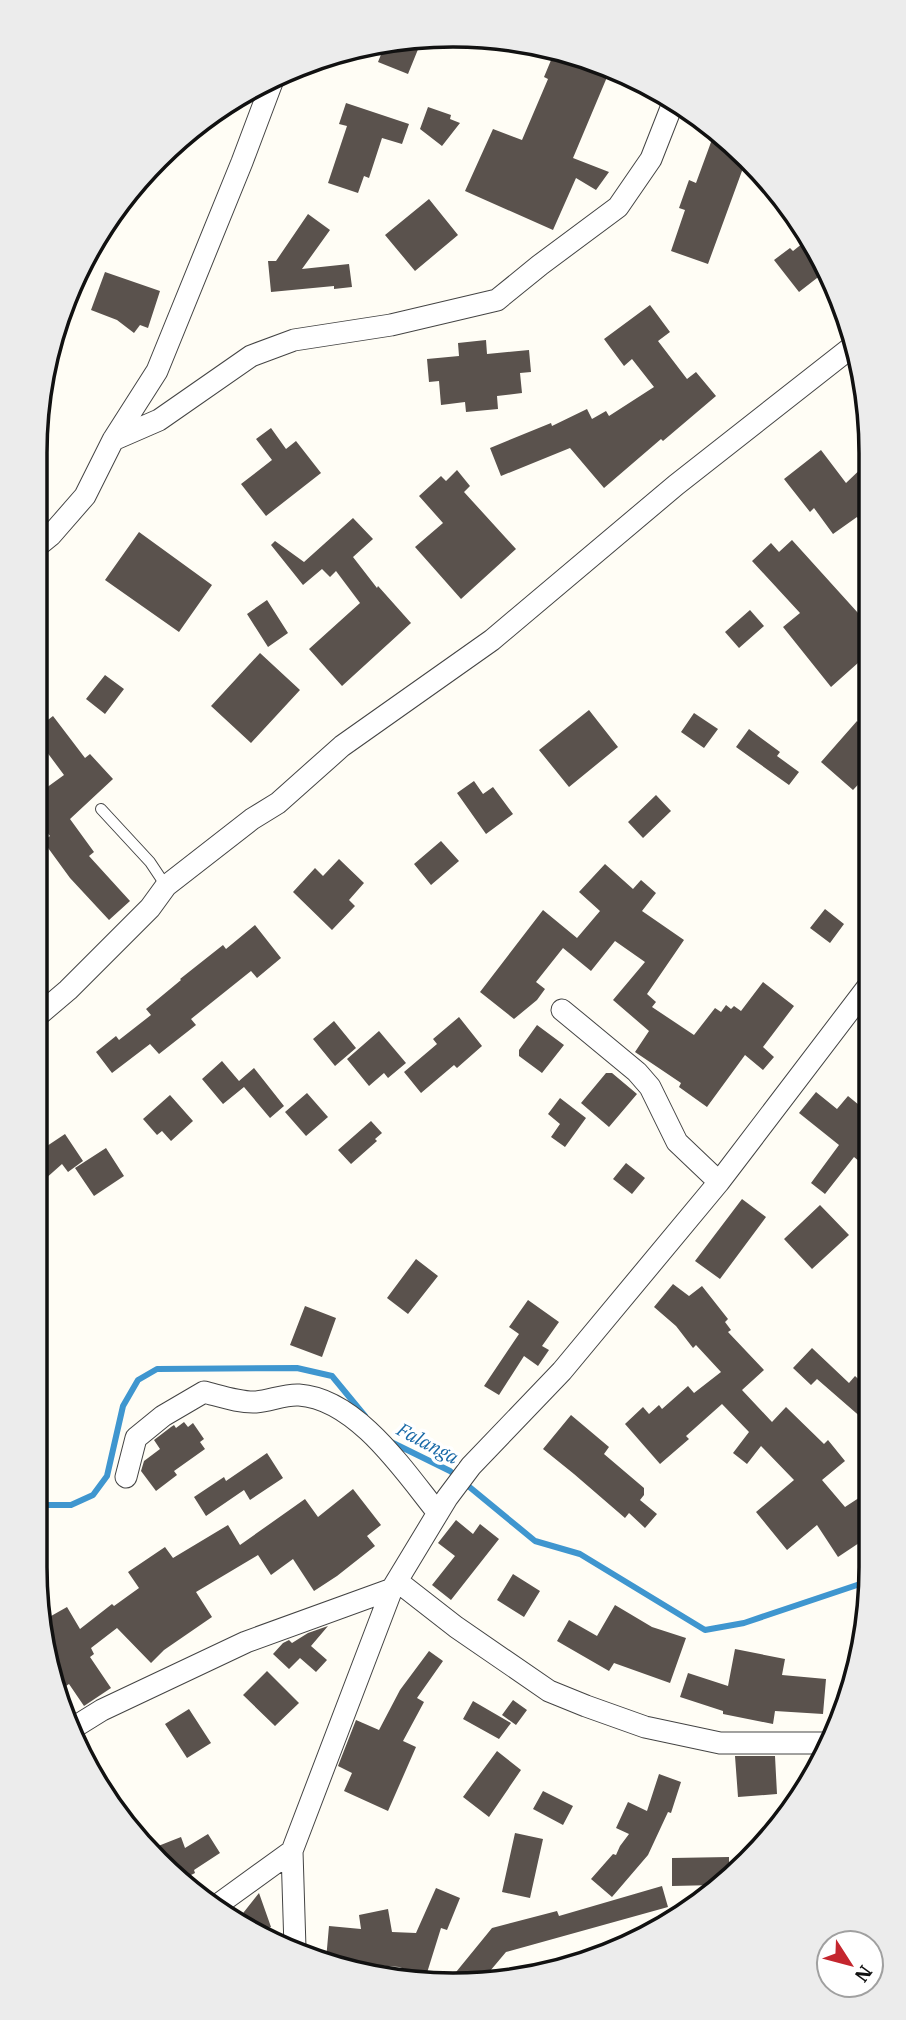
<svg xmlns="http://www.w3.org/2000/svg" width="906" height="2020" viewBox="0 0 906 2020" font-family="'IBM Plex Serif',serif">
  <style>
    .lines { fill: none; stroke-linecap: round; stroke-linejoin: round }
    .stream { stroke: #3f96cf; stroke-width: 6 }
    .building { fill: #5a524d }
    .lane-casing { stroke: #444; stroke-width: 12 }
    .street-casing { stroke: #444; stroke-width: 23 }
    .lane { stroke: #fff; stroke-width: 10 }
    .street { stroke: #fff; stroke-width: 21 }
    .labels { text-anchor: middle; stroke-width: 7; stroke-linejoin: round; paint-order: stroke }
    .water-label { font-size: 19px; font-style: italic; fill: #1768a6; stroke: #fff }
    .rim { fill: none; stroke: #111; stroke-width: 3.5 }
  </style>
  <rect width="100%" height="100%" fill="#fffdf5"/>
  <g class="lines">
    <path class="stream" d="M389 1441 450 1471 535 1541 580 1554 705 1630 744 1623 869 1581
      M35 1505H71L93 1495 107 1476 123 1406 138 1380 157 1369 297 1368 332 1376 365 1416"/>
  </g>
  <path class="building" d="M423 37 408 74 378 62 384 47Z
    M554 53 576 56 610 70 573 158 609 172 596 190 576 178 553 230 465 191 493 129 522 140 548 79 544 77Z
    M346 103 409 124 402 144 382 138 369 178 364 176 358 193 328 183 347 126 339 124Z
    M428 107 451 115 450 119 460 123 442 146 420 129Z
    M714 134 723 137 746 160 708 264 671 251 685 210 679 208 689 180 696 183Z
    M429 199 458 235 415 271 385 235Z
    M308 214 330 230 302 269 349 264 352 287 334 289V286L271 292 268 261H276Z
    M808 239 826 271 799 292 774 260 790 248 793 251Z
    M105 272 160 291 148 328 140 325 134 333 117 320 91 310Z
    M650 305 670 332 658 341 687 379 696 372 716 396 663 441 661 439 604 488 570 448 501 476 490 448 551 423 552 426 587 409 592 419 606 411 609 416 654 387 632 359 624 366 604 339Z
    M486 340 487 354 529 350 531 372 520 373 522 393 497 396 498 409 466 412 465 402 441 405 439 381 429 382 427 359 459 356 458 343Z
    M271 428 286 449 296 441 321 473 266 516 241 484 272 460 256 439Z
    M821 450 846 483 868 462V511L859 520 857 517 833 534 814 508 810 512 784 479Z
    M457 470 470 486 464 492 516 549 461 599 415 547 443 523 419 496 441 476 446 481Z
    M353 518 373 539 353 557 377 588 378 586 411 623 342 686 309 649 360 603 336 571 330 577 322 569 303 585 271 545 275 541 304 562Z
    M139 532 212 585 179 632 105 580Z
    M792 540 868 624V654L831 687 783 627 800 613 752 561 771 543 779 552Z
    M267 600 288 633 268 647 247 614Z
    M750 610 764 626 739 648 725 632Z
    M260 653 300 690 251 743 211 706Z
    M105 675 124 689 105 714 86 699Z
    M589 710 618 747 569 787 539 750Z
    M694 713 718 729 704 748 681 732Z
    M53 716 85 758 90 754 113 779 70 819 94 852 89 856 130 901 109 920 70 878 43 841 50 836 35 817V796L64 775 35 736V730Z
    M857 721 868 732 869 773 853 790 821 762Z
    M749 729 780 752 777 756 799 772 789 785 736 747Z
    M474 781 483 794 493 787 513 814 486 834 457 793Z
    M656 795 671 811 643 838 628 822Z
    M441 841 459 861 431 885 414 864Z
    M339 859 364 883 349 900 355 906 332 930 293 892 315 868 323 876Z
    M605 864 633 889 641 880 656 893 642 911 684 940 647 994 656 1002 652 1007 694 1035 715 1008 721 1012 726 1005 731 1009 734 1006 741 1011 763 982 794 1006 763 1047 774 1057 763 1070 745 1055 707 1107 679 1087 681 1083 635 1052 649 1031 613 1000 645 962 615 941 591 971 563 948 536 982 545 989 537 1000 514 1019 480 992 543 910 577 938 600 911 579 892Z
    M825 909 844 924 830 943 810 928Z
    M255 925 281 958 257 978 251 971 191 1019 196 1025 159 1054 150 1044 112 1073 96 1052 116 1036 119 1040 151 1015 146 1009 181 980 180 979 223 945 226 949Z
    M459 1017 482 1046 457 1068 454 1065 421 1093 404 1072 437 1044 433 1039Z
    M334 1021 356 1048 335 1066 313 1039Z
    M537 1025 564 1045 542 1073 519 1056V1050Z
    M379 1031 406 1063 388 1078 384 1073 369 1086 347 1059Z
    M222 1061 239 1081 254 1068 284 1106 270 1118 244 1087 223 1104 202 1079Z
    M606 1073H612L637 1094 609 1127 581 1103Z
    M816 1092 837 1109 848 1096 870 1114V1170L854 1157 825 1194 811 1183 839 1145 799 1113Z
    M307 1093 328 1117 306 1136 285 1112Z
    M170 1095 193 1121 171 1141 162 1131 157 1135 143 1119Z
    M560 1098 586 1118 565 1147 551 1137 560 1124 548 1114Z
    M371 1121 382 1133 375 1139 377 1141 351 1164 338 1150Z
    M65 1134 83 1161 68 1172 62 1164 35 1188V1154Z
    M106 1148 124 1176 94 1196 75 1168Z
    M626 1163 645 1178 632 1194 613 1179Z
    M742 1199 766 1217 720 1279 695 1261Z
    M820 1205 849 1235 812 1269 784 1239Z
    M416 1259 438 1276 408 1314 387 1298Z
    M673 1284 689 1296 702 1286 728 1319 725 1322 731 1330 728 1332 764 1370 742 1390 772 1422 786 1407 824 1444 828 1440 845 1461 822 1480 845 1507 871 1490V1535L838 1557 817 1525 787 1550 756 1512 794 1480 761 1446 747 1464 733 1453 749 1432 722 1404 686 1436 689 1439 660 1464 625 1424 643 1407 649 1414 659 1405 662 1409 688 1386 694 1393 721 1372 696 1345 693 1348 676 1326 654 1307Z
    M528 1300 559 1322 542 1346 549 1350 538 1366 524 1356 499 1395 484 1386 519 1334 509 1327Z
    M305 1306 336 1318 322 1357 290 1345Z
    M812 1348 849 1383 855 1376 870 1390 871 1426 817 1379 811 1385 793 1368Z
    M571 1415 609 1447 604 1454 644 1488V1495L640 1500 657 1514 645 1528 629 1513 625 1518 574 1474 543 1449Z
    M184 1422 188 1427 193 1423 204 1439 200 1442 205 1449 174 1471 177 1475 156 1491 141 1471 144 1461 160 1449 154 1440 171 1427 174 1425 176 1428Z
    M267 1453 283 1478 250 1500 244 1490 206 1516 194 1497 224 1477 226 1481Z
    M353 1489 381 1525 367 1536 375 1546 337 1576 314 1591 293 1559 271 1575 258 1555 196 1592 212 1617 164 1650 151 1663 117 1628 91 1648 94 1654 90 1657 111 1688 84 1706 69 1684 56 1693 44 1620 67 1607 80 1629 112 1604 114 1606 139 1588 128 1572 165 1547 173 1558 228 1525 240 1545 305 1499 318 1517Z
    M456 1520 473 1534 480 1524 499 1539 451 1600 432 1585 455 1556 438 1543Z
    M513 1574 540 1591 524 1617 497 1600Z
    M615 1605 652 1627 686 1638 670 1683 614 1663 609 1671 557 1641 569 1620 597 1636Z
    M328 1626 311 1646 327 1660 316 1672 300 1658 289 1669 273 1654 283 1643 289 1640 292 1643 308 1633Z
    M735 1649 785 1659 782 1675 826 1679 823 1714 775 1711 773 1724 723 1714V1711L680 1697 688 1673 728 1686Z
    M429 1651 443 1661 417 1698 424 1702 403 1741 416 1747 388 1811 344 1791 352 1773 338 1766 356 1720 379 1730 400 1690Z
    M267 1671 299 1703 275 1726 243 1695Z
    M513 1700 527 1710 516 1725 502 1715Z
    M473 1701 511 1723 499 1739 463 1719Z
    M189 1709 211 1743 187 1758 165 1724Z
    M497 1751 521 1770 489 1817 463 1797Z
    M735 1756H775L777 1794 738 1797Z
    M659 1774 681 1782 671 1813 668 1812 648 1855 612 1897 591 1879 613 1854 616 1855 620 1846 629 1834 616 1828 628 1802 647 1811Z
    M543 1791 573 1806 563 1825 533 1809Z
    M515 1833 543 1839 530 1898 502 1892Z
    M208 1834 220 1853 194 1870 195 1873 183 1879 148 1850 181 1837 185 1848Z
    M729 1857V1874L716 1885 672 1886V1858Z
    M662 1886 668 1907 506 1952 485 1977H452L492 1928 557 1911 559 1916Z
    M436 1888 460 1898 447 1930 441 1928 426 1976 399 1967 375 1965V1977H372L326 1960 329 1926 361 1929 359 1915 388 1909 392 1932 416 1933Z
    M259 1893 271 1927 266 1929 267 1938 244 1929 236 1922Z"/>
  <g class="lines">
    <defs>
      <path id="lane" d="M101 809 150 862 166 886"/>
      <path id="street" d="M113 440 159 420 251 356 294 340 391 325 497 300 540 265 618 207 651 159 673 103
        M35 548 51 535 85 496 113 440 157 371 242 162 274 77
        M562 1010 637 1072 650 1087 677 1142 719 1182
        M35 1018 68 990 150 908 166 886 252 819 278 803 342 746 492 640 676 485 853 346
        M126 1477 136 1438 163 1416 204 1392C220 1396 240 1403 256 1402 270 1401 285 1394 299 1395 357 1399 405 1472 438 1513
        M397 1581 456 1627 549 1691 586 1706 645 1727 720 1743H825
        M73 1728 102 1710 246 1642 392 1589
        M216 1906 292 1851
        M295 1948 292 1851 392 1589 447 1498 471 1466 562 1371 719 1182 869 985"/>
    </defs>
    <use href="#lane" class="lane-casing"/>
    <use href="#street" class="street-casing"/>
    <use href="#lane" class="lane"/>
    <use href="#street" class="street"/>
  </g>
  <g class="labels">
    <g class="water-label">
      <text transform="translate(428 1443) rotate(28)" y="7">Falanga</text>
    </g>
  </g>
  <path d="M0 0H906V2020H0ZM453 47H453A406 406 0 0 1 859 453V1567A406 406 0 0 1 453 1973H453A406 406 0 0 1 47 1567V453A406 406 0 0 1 453 47Z" fill="#ececec" fill-rule="evenodd"/>
  <path class="rim" d="M453 47H453A406 406 0 0 1 859 453V1567A406 406 0 0 1 453 1973H453A406 406 0 0 1 47 1567V453A406 406 0 0 1 453 47Z"/>
  <g transform="translate(850 1964) rotate(126)"><circle r="33" fill="#ffffff" stroke="#a0a0a0" stroke-width="2"/>
  <path d="M0-5L12 26L0 18L-12 26Z" fill="#c4262e"/>
  <text y="-10" font-size="19" font-weight="bold" text-anchor="middle" fill="#111111">N</text>
  </g>
</svg>
